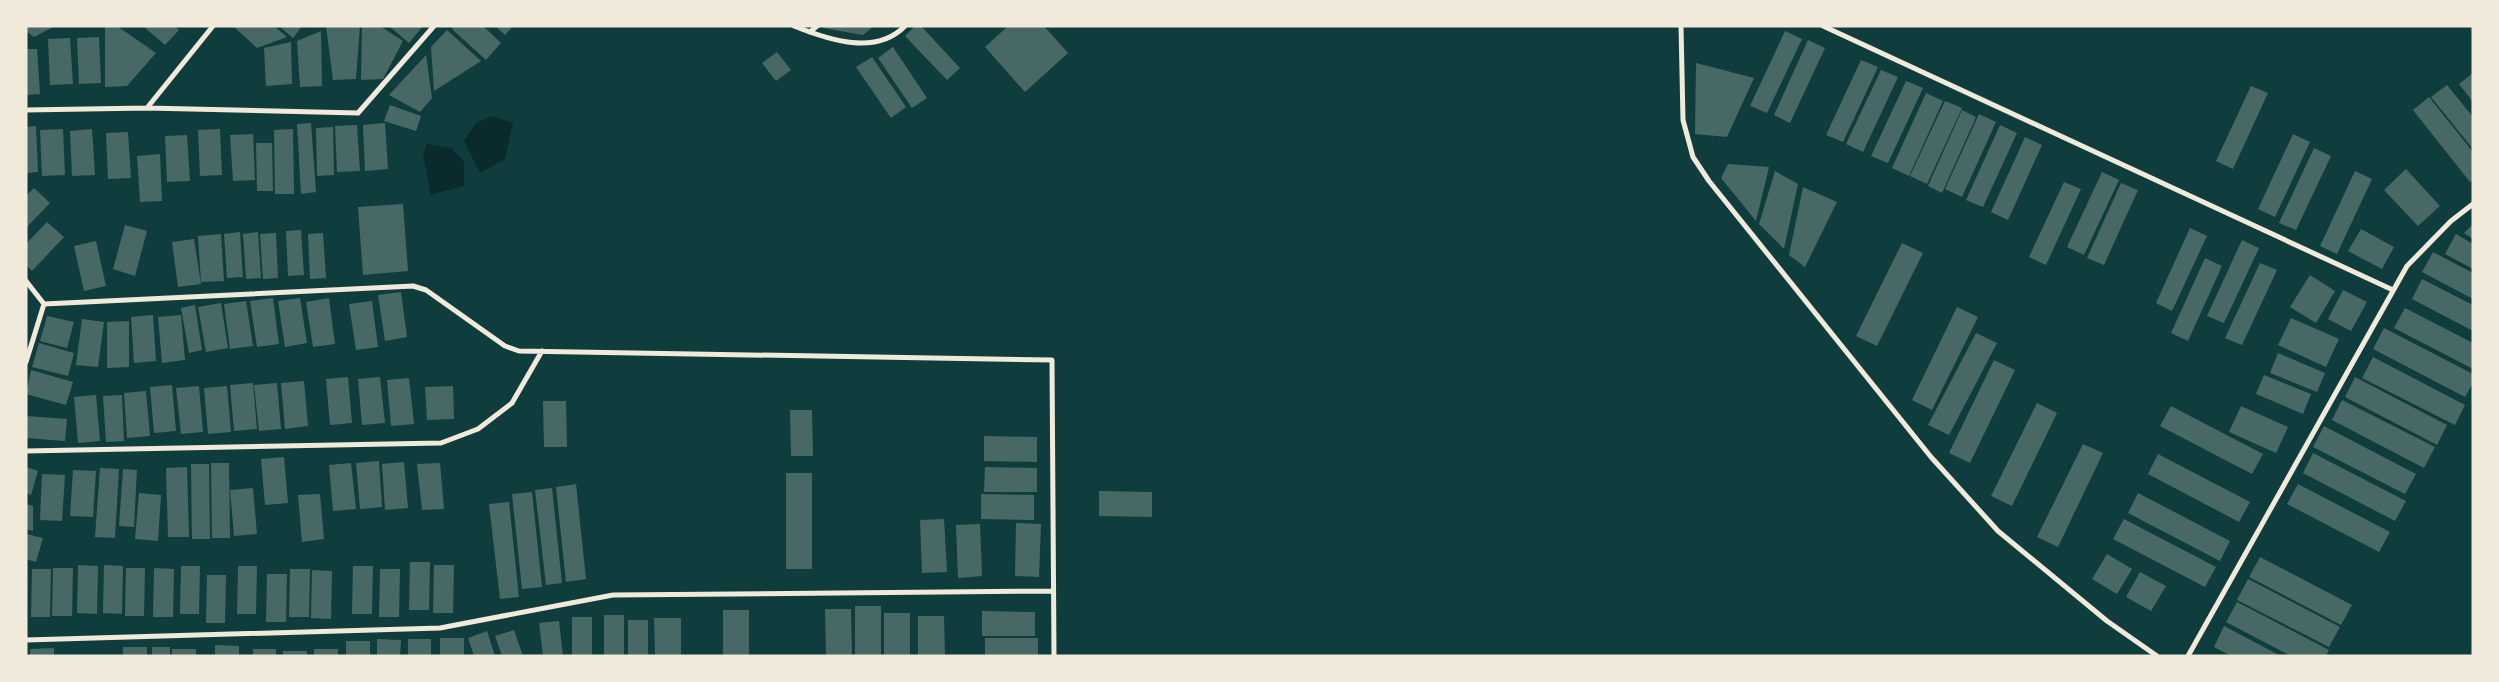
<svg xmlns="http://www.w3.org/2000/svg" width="2499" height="682" viewBox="0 0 2499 682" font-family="'IBM Plex Sans',sans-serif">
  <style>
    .water { fill: #0a2a2b }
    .building { fill: #486865 }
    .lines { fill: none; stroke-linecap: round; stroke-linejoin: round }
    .minor { stroke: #f1e9da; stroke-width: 5 }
  </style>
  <rect width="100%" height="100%" fill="#0f3d3e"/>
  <path class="water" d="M491 116 513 123 505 159 480 173 464 141 476 123Z
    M427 144 451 148 464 162V186L431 195 423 155Z"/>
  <path class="building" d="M26 26H55L34 37 26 31Z
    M105 26H117L156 53 127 86 105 87Z
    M143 26H175L179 30 165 45Z
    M233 26H274L287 37 257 48Z
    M279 26H302L293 38Z
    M326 26H360L356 79 333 80Z
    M362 26H380L403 41 383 79 361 80Z
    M389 26H423L409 43Z
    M454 26H483L501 43 486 60 452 29Z
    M495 26H513L505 35Z
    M826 26H874L863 35 823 28Z
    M915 26H921L960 68 947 80 905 36Z
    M1008 26H1044L1068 53 1025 92 985 47Z
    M447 30 481 61 434 91 431 47Z
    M321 31 322 86 300 87 297 41Z
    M1785 31 1802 39 1767 113 1750 106Z
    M99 37 101 83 79 84 77 38Z
    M70 38 73 84 50 85 48 39Z
    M1808 40 1825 48 1790 123 1774 115Z
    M291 42 292 84 266 86 264 48Z
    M893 47 927 98 912 108 878 58Z
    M26 49H37L40 94 26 95Z
    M777 52 791 70 776 81 762 63Z
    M426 55 432 98 420 112 389 95Z
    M872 57 906 107 891 118 856 67Z
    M1861 60 1878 67 1843 142 1826 135Z
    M1696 63 1754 78 1727 137 1695 134Z
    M1881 70 1898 77 1863 152 1846 144Z
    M2473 73V102L2459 84Z
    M1906 81 1923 88 1888 163 1871 156Z
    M2447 85 2473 117V149L2431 97Z
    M2251 86 2268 93 2233 169 2216 161Z
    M1926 93 1943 101 1909 176 1892 168Z
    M2429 97 2473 152V180L2470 182 2413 110Z
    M1945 101 1962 108 1927 184 1910 176Z
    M390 105 421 116 416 131 384 121Z
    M1962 110 1976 117 1942 193 1928 186Z
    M1979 114 1996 122 1962 197 1945 189Z
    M311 123 316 192 301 194 297 124Z
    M385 123 388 169 365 171 363 125Z
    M357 125 360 171 337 172 335 126Z
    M2000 125 2017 133 1983 207 1966 200Z
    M36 126 38 172 26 173V127Z
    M333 127 334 175 317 176 316 128Z
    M63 129 65 175 42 176 40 130Z
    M92 129 95 175 72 176 70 131Z
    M220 129 222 175 200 176 198 130Z
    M293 129 294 194H275L274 130Z
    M128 132 131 178 108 179 106 133Z
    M253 134 255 180 233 181 230 135Z
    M2293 134 2310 142 2275 217 2258 209Z
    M187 135 190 181 167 182 165 136Z
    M2025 137 2042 145 2008 220 1991 212Z
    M256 143H272L273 191H257Z
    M2314 148 2331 156 2296 230 2279 223Z
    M160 154 162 201 140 202 137 156Z
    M1728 164 1769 167 1756 221 1721 178Z
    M2406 169 2440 206 2418 226 2384 190Z
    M1775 171 1798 184 1784 249 1759 224Z
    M2355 171 2372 179 2337 254 2320 246Z
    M2102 172 2119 180 2084 255 2067 247Z
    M2064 182 2081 189 2046 265 2029 257Z
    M2121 183 2138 190 2104 265 2087 258Z
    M1803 187 1837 202 1805 267 1789 255Z
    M34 188 50 203 26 228V196Z
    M403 204 408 271 363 275 358 207Z
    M47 222 64 237 32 271 26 265V244Z
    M2473 224V239L2464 233Z
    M125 225 147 231 135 276 113 269Z
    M2190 228 2207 236 2172 311 2156 303Z
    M2361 229 2394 247 2382 269 2348 251Z
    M301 230 304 275 288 276 286 231Z
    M240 232 243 277 227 278 224 234Z
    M258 232 261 278 246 279 243 234Z
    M276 233 278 278 263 279 260 234Z
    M323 233 326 278 310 279 308 234Z
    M221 234 224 281 201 282 198 236Z
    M2456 234 2473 244V269L2445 254Z
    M194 239 201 284 178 287 172 242Z
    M2242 240 2259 248 2224 323 2207 316Z
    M96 241 106 286 84 291 74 246Z
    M1902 243 1923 253 1877 346 1856 336Z
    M2433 252 2473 273V299L2422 272Z
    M2205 258 2222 266 2188 341 2171 333Z
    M2260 263 2277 270 2242 345 2225 338Z
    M2310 275 2335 291 2316 323 2290 307Z
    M2422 279 2473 305V331L2412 299Z
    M2343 290 2367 302 2351 331 2328 319Z
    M401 292 407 337 385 341 378 295Z
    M273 298 279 344 257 347 250 301Z
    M300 298 307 343 285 347 278 301Z
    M329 298 335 344 313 347 306 302Z
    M246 301 253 346 230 349 224 304Z
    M372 301 378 347 356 350 349 304Z
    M221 303 228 348 206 352 198 307Z
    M195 305 202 350 189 353 181 308Z
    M1957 307 1978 317 1932 410 1912 400Z
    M2405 308 2473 343V369L2394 328Z
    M153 315 156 361 134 363 131 317Z
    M181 315 185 360 162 363 158 317Z
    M47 316 74 322 67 348 40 341Z
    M2291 318 2339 339 2326 367 2278 345Z
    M82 319 104 322 98 367 76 365Z
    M129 321V367L107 368V322Z
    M2384 328 2473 374V383L2465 397 2373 349Z
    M1976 333 1997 343 1949 435 1928 425Z
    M39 343 74 353 68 376 32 367Z
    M2278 353 2325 373 2317 392 2270 373Z
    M2373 357 2465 405 2455 425 2362 378Z
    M1994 360 2015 370 1970 463 1949 453Z
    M31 370 73 382 66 405 26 394Z
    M2264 375 2311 394 2303 414 2256 394Z
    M348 377 352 423 330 425 326 379Z
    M380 377 385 423 362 425 358 379Z
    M2355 377 2447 425 2437 445 2345 397Z
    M409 378 414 424 391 426 387 380Z
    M304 381 308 426 285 429 281 383Z
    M253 383 257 429 234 431 230 385Z
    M277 383 281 429 259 431 254 385Z
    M172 385 176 431 154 433 150 387Z
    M199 386 203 432 181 434 176 388Z
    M227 386 231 432 208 434 204 388Z
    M453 386 454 419 427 420 425 387Z
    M146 391 150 436 127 438 124 393Z
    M96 395 100 441 78 443 74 397Z
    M122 395 124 441 106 442 103 396Z
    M2342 400 2435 447 2424 468 2332 420Z
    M543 401H566L567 447H544Z
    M2037 403 2057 413 2012 506 1991 496Z
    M2171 406 2263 454 2252 474 2160 426Z
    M2241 406 2288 427 2276 453 2229 432Z
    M790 410H812L813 456H791Z
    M26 416 67 419 65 441 26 438Z
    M2324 426 2416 474 2405 494 2313 447Z
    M984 436 1037 437V462L984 461Z
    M2083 444 2103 453 2058 547 2037 537Z
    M2313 453 2406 501 2395 521 2303 473Z
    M2158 454 2250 502 2239 522 2148 474Z
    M284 457 288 503 265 505 261 459Z
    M379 461 382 507 360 509 356 463Z
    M404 462 408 508 385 510 382 464Z
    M211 463H229L230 538H212Z
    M351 463 356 509 333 511 329 465Z
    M440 463 444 509 422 510 417 464Z
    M191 464H209L210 539H192Z
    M26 467 38 471 31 495 26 493Z
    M187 467 189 537H168L166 468Z
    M985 467 1037 468V492H984Z
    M100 468 119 469 115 538 95 537Z
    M123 469 137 470 134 527 119 526Z
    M73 470 96 471 93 517 70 516Z
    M786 473H812V569H786Z
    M42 474 65 475 62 521 40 520Z
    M576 484 586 579 566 582 556 487Z
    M2298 484 2390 532 2379 552 2287 504Z
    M253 488 257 534 234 536 230 490Z
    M552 488 562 583 546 585 535 490Z
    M1099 491 1152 492V517L1099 516Z
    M532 492 542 587 522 589 512 494Z
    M139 493 161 495 158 541 135 539Z
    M2138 493 2230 541 2220 561 2128 513Z
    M320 494 324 539 302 542 298 495Z
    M981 494 1034 495V520L981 519Z
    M509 502 519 597 500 599 489 504Z
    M26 504 33 506V531L26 529Z
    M944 519 947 572 922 573 920 520Z
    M2124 519 2216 567 2205 587 2113 539Z
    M1016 523 1041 524 1039 577 1015 576Z
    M980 524 982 576 958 578 956 525Z
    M26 534 43 538 36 562 26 559Z
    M2107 554 2132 569 2117 594 2092 579Z
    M2260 557 2352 605 2341 625 2249 577Z
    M410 562H430L429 610H409Z
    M78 565 98 566 97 614 77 613Z
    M104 565 123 566 122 614 103 613Z
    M434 565H454L453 613H433Z
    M181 566H200L199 614H180Z
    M238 566H257L256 614H237Z
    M353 566H373L372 614H352Z
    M53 568H73L72 616H52Z
    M126 568H145L144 616H125Z
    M154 568 174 569 173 617H153Z
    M32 569H51L50 617H31Z
    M290 569H310L309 617H289Z
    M380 569H400L399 617H379Z
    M312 570 332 571 331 619 311 618Z
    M2140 572 2166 586 2151 611 2126 597Z
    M267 574H287L286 622H266Z
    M207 575H226L225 623H206Z
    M2248 579 2340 627 2329 647 2237 600Z
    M2237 602 2329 650 2326 656H2291L2226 622Z
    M855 606H881V656H855Z
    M825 609H851L852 656H826Z
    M723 610H749V656H723Z
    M982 611 1035 612V636H982Z
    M884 613H910V656H884Z
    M604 615H624V656H604Z
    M918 616H944L945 656H918Z
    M572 617H592V656H572Z
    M654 618H681V656H655Z
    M628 620H648V656H628Z
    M559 621 563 656H543L539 623Z
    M2224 626 2281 656H2231L2214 647Z
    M514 630 523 656H502L495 636Z
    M487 631 495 656H474L468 638Z
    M440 638H464V656H440Z
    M985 638H1038V656H985Z
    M377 639 401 640 400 656H377Z
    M408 639H431V656H408Z
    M346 641H370V656H346Z
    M215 645 239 646V656H215Z
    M123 647H147V656H123Z
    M152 647H170V656H152Z
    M54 648V656H30V649Z
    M172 649H196V656H172Z
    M253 649H276V656H253Z
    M314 649H338V656H314Z
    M283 651H307V656H283Z"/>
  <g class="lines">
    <path class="minor" d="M794 26C829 40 876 56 905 26
      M1681 26 1683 120 1693 157 1709 181 1931 457 1998 531 2107 621 2157 656
      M1823 26 2393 290
      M810 32 817 26
      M147 108 213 26
      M26 110 147 108 358 113 434 26
      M26 281 44 304 26 362
      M44 304 413 286 426 290 505 346 519 351 1052 360 1054 656
      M26 451 441 443 478 429 512 403 542 351
      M26 640 440 628 613 595 1053 591
      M2188 656 2407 266 2451 221 2473 204"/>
  </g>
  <rect width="2499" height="682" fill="none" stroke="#f1e9da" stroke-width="55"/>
</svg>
